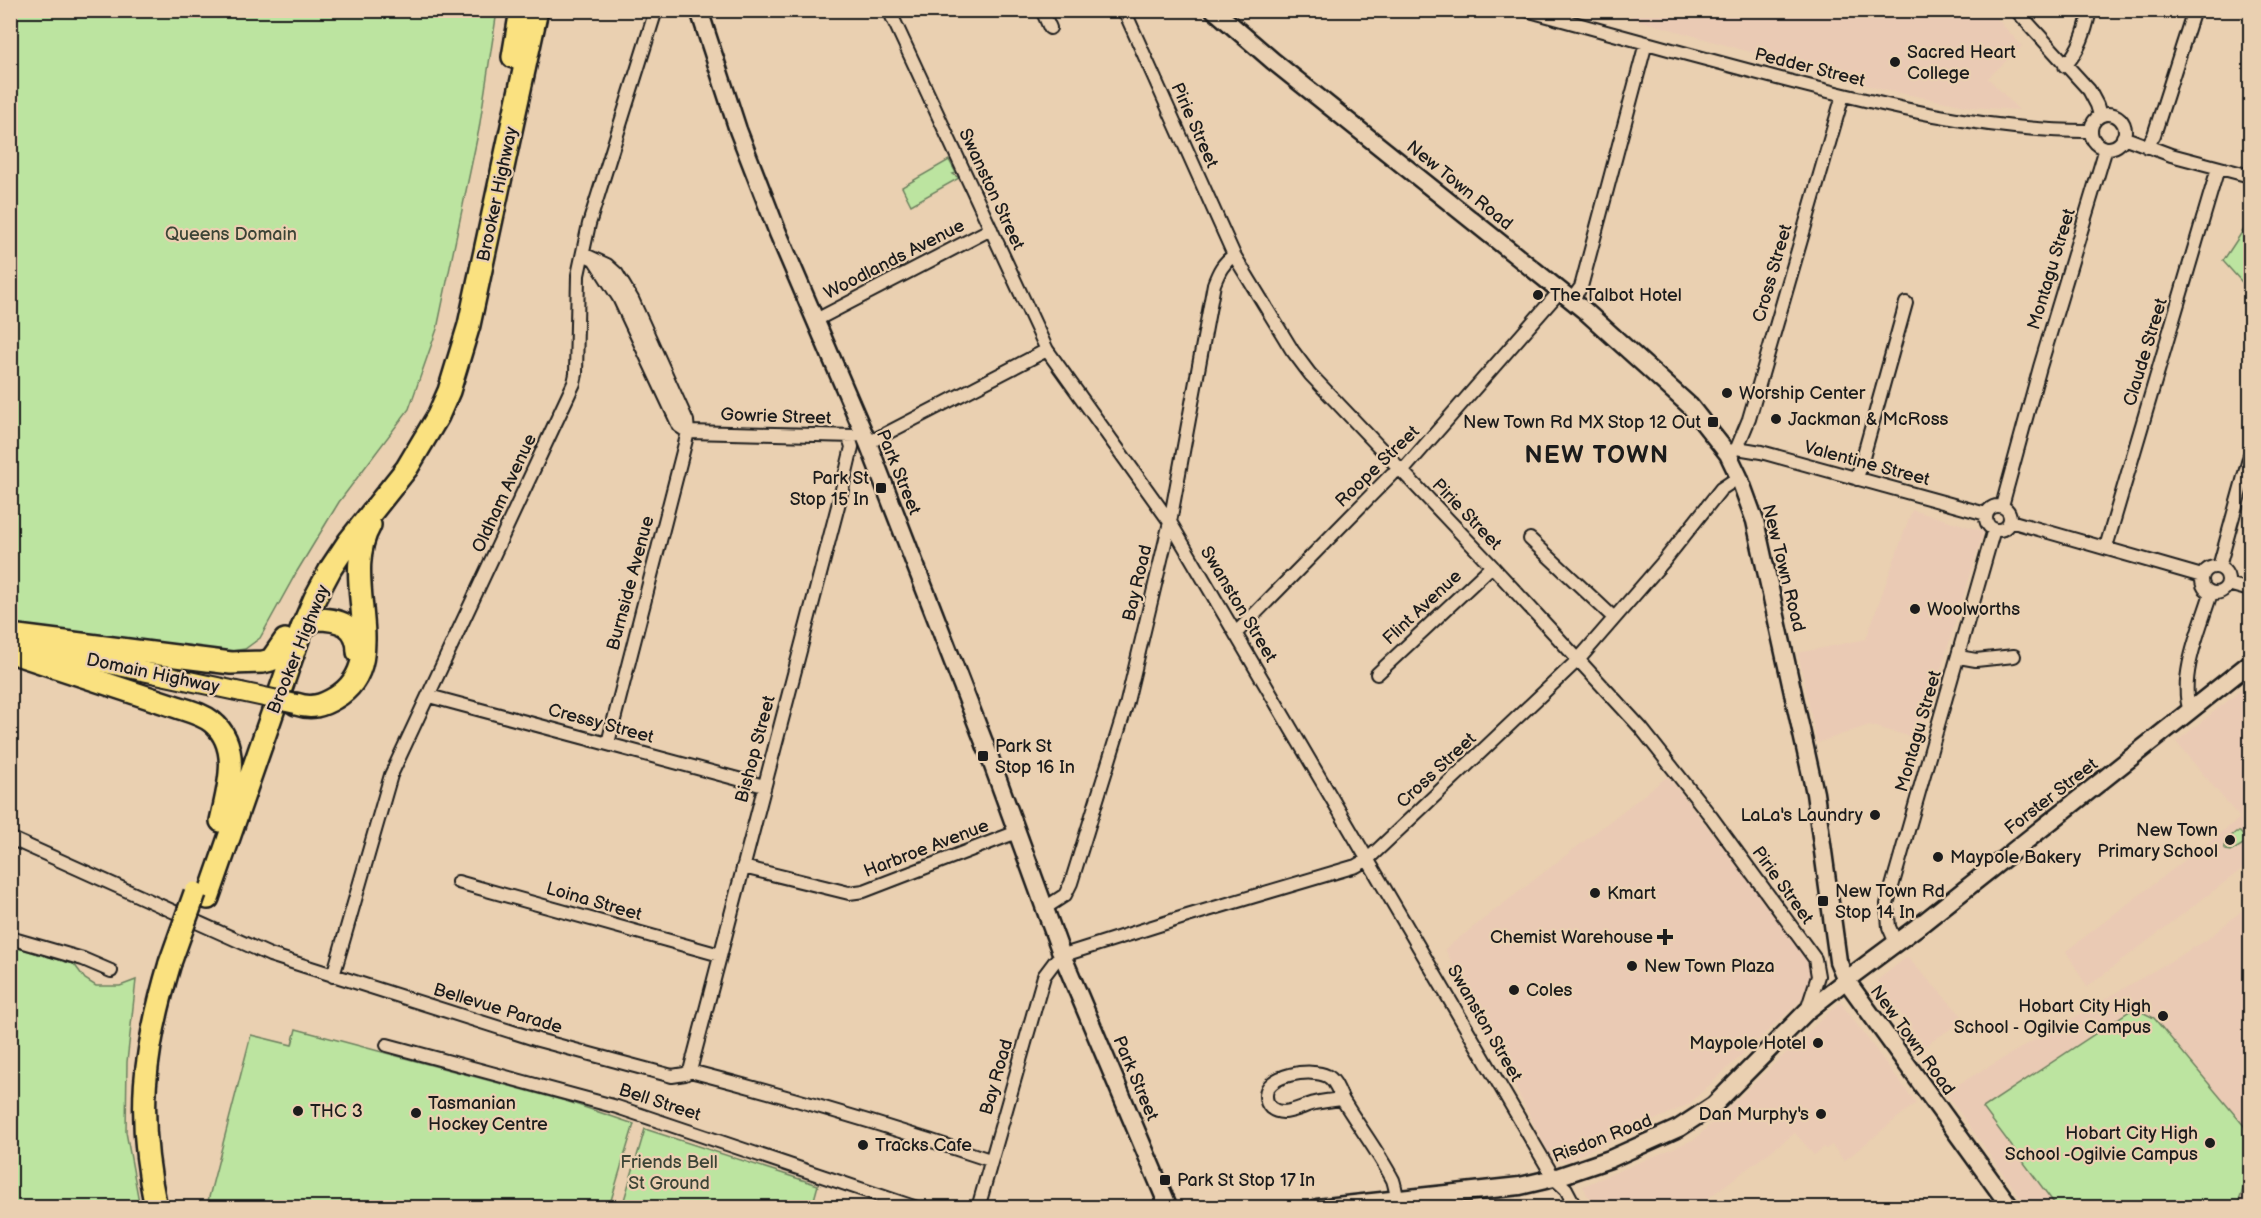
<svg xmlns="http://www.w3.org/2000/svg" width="2261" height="1218" viewBox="0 0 2261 1218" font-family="'Balsamiq Sans',sans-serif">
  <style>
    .built { fill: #eacab4 }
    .green { fill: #bce4a0; stroke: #6c805e; stroke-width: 1.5 }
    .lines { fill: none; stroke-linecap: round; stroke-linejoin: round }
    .street-casing { stroke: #1c1c1c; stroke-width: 16 }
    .secondary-casing { stroke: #1c1c1c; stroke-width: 21 }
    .primary-casing { stroke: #1c1c1c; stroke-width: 22 }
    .highway-casing { stroke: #1c1c1c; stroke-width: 26 }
    .street { stroke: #ead0b1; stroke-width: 12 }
    .secondary { stroke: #ead0b1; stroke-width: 16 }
    .primary { stroke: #fae180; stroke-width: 18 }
    .highway { stroke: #fae180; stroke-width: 21 }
    .primary-bridge-casing { stroke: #1c1c1c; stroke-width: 22; stroke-linecap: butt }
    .highway-bridge-casing { stroke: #1c1c1c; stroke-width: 26; stroke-linecap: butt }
    .primary-bridge { stroke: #fae180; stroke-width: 18 }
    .highway-bridge { stroke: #fae180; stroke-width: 21 }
    .poi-dot { fill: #1c1c1c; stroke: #ead0b1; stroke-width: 2 }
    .labels { text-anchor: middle; stroke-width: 4.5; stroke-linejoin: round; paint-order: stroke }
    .poi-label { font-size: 18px; fill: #1c1c1c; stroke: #ead0b1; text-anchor: start }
    .street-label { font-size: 18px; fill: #1c1c1c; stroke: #ead0b1 }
    .park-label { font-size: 18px; fill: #3c4436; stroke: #ead0b1 }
    .district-label { font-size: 24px; font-weight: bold; letter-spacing: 1.5px; fill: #1c1c1c; stroke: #ead0b1 }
  </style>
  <rect width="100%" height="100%" fill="#ead0b1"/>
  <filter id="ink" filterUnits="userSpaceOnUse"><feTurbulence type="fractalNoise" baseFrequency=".0167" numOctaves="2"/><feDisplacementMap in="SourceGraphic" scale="12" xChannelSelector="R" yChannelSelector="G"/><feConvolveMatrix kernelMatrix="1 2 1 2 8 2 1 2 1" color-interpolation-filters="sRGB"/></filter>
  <g filter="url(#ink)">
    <path class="built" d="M1633 10 1990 11 2022 46 1988 78 2019 110 1972 107 1884 90 1631 18Z
      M1912 510 1984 531 1919 739 1869 725 1817 743 1798 653 1866 639Z
      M2250 683V863L2087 987 2066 951 2240 818 2176 742Z
      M1668 776 1808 957 1813 976 1809 993 1689 1104 1566 1161 1552 1160 1445 949Z
      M2250 904V1207H2027L1945 1092 2205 941Z
      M1907 957 1965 1019 1925 1046 1876 981Z
      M1840 1002 1916 1103 1844 1161 1832 1145 1826 1149 1824 1147 1814 1155 1795 1133 1700 1204 1702 1207H1593L1583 1186 1695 1139Z"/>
    <path class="green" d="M10 11H497L479 129 437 329 409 409 339 502 296 573 260 638 245 649 218 653 11 625Z
      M949 160 956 173 953 174 959 178 911 205 902 187Z
      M2250 220V291L2223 261Z
      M2236 832H2240L2244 837 2245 843 2232 851 2226 850 2224 846 2228 839Z
      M11 946 74 964 85 979 96 986H120L136 980 127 1062 126 1132 140 1207H11Z
      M2134 1008 2154 1018 2250 1133C2248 1155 2247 1189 2236 1207H2057L1983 1108Z
      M296 1029 569 1102 634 1124 609 1207H209L207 1205 251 1035 292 1045Z
      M645 1129 818 1185 812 1207H622Z"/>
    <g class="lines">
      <defs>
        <path id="street" d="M889 10 1047 350 1170 522 1554 1178 1566 1189 1576 1208
          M1042 10 1050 28
          M1124 10 1234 255 1292 350 1310 374 1492 566 1641 728 1712 818 1815 959 1818 976 1807 1010
          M1526 10C1610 33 1693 56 1777 78 1877 104 1986 132 2091 131
          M2016 10 2089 90 2097 105 2100 115
          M2065 66C2080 49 2085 33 2090 10
          M2091 131a17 17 0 1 1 34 0a17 17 0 1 1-34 0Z
          M2123 137 2171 155 2250 176
          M2147 147 2154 135 2194 10
          M583 254 607 265 617 274 632 299 687 421 688 432 608 743
          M594 259 619 298 679 426 688 432
          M1571 301 1581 287 1646 43
          M814 321 991 229
          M688 432 855 436
          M868 443 1047 350
          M1737 448 1761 452 1986 514
          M1728 454 1737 448 1749 419 1843 95
          M1857 479 1906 303
          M1986 518a12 12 0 1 1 24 0a12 12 0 1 1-24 0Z
          M2002 506 2040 367 2106 148
          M2010 521 2202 576
          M1530 539 1614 618
          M2106 547 2218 168
          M2202 580a13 13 0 1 1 26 0a13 13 0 1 1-26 0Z
          M2219 567 2250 455
          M2228 584 2250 590
          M1236 633 1392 474 1406 467 1560 291
          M1959 657 1976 660 2014 656
          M1377 674 1492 566
          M429 696 764 786
          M2190 711C2178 677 2201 626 2211 593
          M10 838 270 955 538 1040 672 1076 685 1074 690 1071C791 1097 891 1127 990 1160
          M743 867 849 893 864 891 1017 832
          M458 882 720 955
          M1045 908 1065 895 1071 883 1126 706 1170 522 1214 284C1219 271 1223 263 1234 255
          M10 938 83 959 111 971
          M1896 943 1889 927 1887 904 1994 529
          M1070 953 1184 917 1356 866 1368 859 1579 659 1664 561 1721 489 1739 477
          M333 976 391 775 574 383 576 374 578 275 589 224 656 10
          M387 1045 617 1107 917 1208
          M690 1071 839 502 852 447 849 437
          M1342 1099C1333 1100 1324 1101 1315 1103 1301 1106 1284 1118 1271 1108 1267 1104 1266 1101 1266 1096 1265 1074 1312 1068 1327 1076 1336 1080 1339 1094 1344 1102 1360 1128 1379 1153 1393 1180 1395 1186 1396 1192 1397 1198
          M978 1208 1044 976 1056 960"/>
        <path id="secondary" d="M699 10 738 130 778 233 868 443 989 755 1060 950
          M1214 10 1273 61 1584 310 1690 406 1728 454 1739 477 1755 521 1815 793 1838 961 1846 980 2011 1208
          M1066 964 1169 1208
          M1317 1208 1520 1186 1554 1178 1610 1159 1679 1128 1714 1105 1807 1011 1846 980 1924 922 2250 663"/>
        <path id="primary" d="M20 645 241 692"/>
        <path id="highway" d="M513 57 521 10
          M302 628 316 619C340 619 358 625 358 652
          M10 635 231 663 263 662 271 660 285 640
          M10 652 177 707C189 711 202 714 212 722 242 746 228 789 221 821
          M296 704C311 709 322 706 335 698 395 663 338 581 370 525
          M208 898 302 628 315 598 331 568 349 541 407 468 438 416 449 391 469 325 537 10
          M156 1208C136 1114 143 1054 170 963"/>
      </defs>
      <use href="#street" class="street-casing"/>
      <use href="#secondary" class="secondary-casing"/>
      <use href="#primary" class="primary-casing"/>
      <use href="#highway" class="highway-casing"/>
      <use href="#street" class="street"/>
      <use href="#secondary" class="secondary"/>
      <use href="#primary" class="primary"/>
      <use href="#highway" class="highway"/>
      <defs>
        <path id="primary-bridge" d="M241 692 296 704"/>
        <path id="highway-bridge" d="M170 963 195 893"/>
      </defs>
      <use href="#primary-bridge" class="primary-bridge-casing"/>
      <use href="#highway-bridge" class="highway-bridge-casing"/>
      <use href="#primary-bridge" class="primary-bridge"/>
      <use href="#highway-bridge" class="highway-bridge"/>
    </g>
  </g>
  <g class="poi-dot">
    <circle cx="1895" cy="62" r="6"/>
    <circle cx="1538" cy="295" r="6"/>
    <circle cx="1727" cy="393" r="6"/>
    <circle cx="1776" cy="419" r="6"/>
    <rect x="1707" y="416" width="12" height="12" rx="3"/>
    <rect x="875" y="482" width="12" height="12" rx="3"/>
    <circle cx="1915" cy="609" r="6"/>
    <rect x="977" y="750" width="12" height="12" rx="3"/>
    <circle cx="1875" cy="815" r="6"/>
    <circle cx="2230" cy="840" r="6"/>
    <circle cx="1938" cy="857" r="6"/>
    <circle cx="1595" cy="893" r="6"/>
    <rect x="1817" y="895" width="12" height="12" rx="3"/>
    <path d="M1662 928h6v6h6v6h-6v6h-6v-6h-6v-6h6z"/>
    <circle cx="1632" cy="966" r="6"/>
    <circle cx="1514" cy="990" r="6"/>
    <circle cx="2163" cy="1016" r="6"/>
    <circle cx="1818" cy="1043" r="6"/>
    <circle cx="298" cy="1111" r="6"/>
    <circle cx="416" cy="1113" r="6"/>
    <circle cx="1821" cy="1114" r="6"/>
    <circle cx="2210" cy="1143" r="6"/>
    <circle cx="863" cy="1145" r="6"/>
    <rect x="1159" y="1174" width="12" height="12" rx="3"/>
  </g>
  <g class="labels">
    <g class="poi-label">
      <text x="1907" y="58">Sacred Heart<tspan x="1907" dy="21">College</tspan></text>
      <text x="1550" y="301">The Talbot Hotel</text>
      <text x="1739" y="399">Worship Center</text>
      <text x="1788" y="425">Jackman &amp; McRoss</text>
      <text x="1701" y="428" text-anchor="end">New Town Rd MX Stop 12 Out</text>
      <text x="869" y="484" text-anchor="end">Park St<tspan x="869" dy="21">Stop 15 In</tspan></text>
      <text x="1927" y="615">Woolworths</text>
      <text x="995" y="752">Park St<tspan x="995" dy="21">Stop 16 In</tspan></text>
      <text x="1863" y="821" text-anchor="end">LaLa's Laundry</text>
      <text x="2218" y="836" text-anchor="end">New Town<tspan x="2218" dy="21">Primary School</tspan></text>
      <text x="1950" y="863">Maypole Bakery</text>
      <text x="1835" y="897">New Town Rd<tspan x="1835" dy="21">Stop 14 In</tspan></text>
      <text x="1607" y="899">Kmart</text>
      <text x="1653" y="943" text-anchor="end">Chemist Warehouse</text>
      <text x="1644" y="972">New Town Plaza</text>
      <text x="1526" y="996">Coles</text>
      <text x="2151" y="1012" text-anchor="end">Hobart City High<tspan x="2151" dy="21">School - Ogilvie Campus</tspan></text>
      <text x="1806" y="1049" text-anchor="end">Maypole Hotel</text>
      <text x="428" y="1109">Tasmanian<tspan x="428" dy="21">Hockey Centre</tspan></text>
      <text x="310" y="1117">THC 3</text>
      <text x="1809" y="1120" text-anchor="end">Dan Murphy's</text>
      <text x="2198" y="1139" text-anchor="end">Hobart City High<tspan x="2198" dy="21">School -Ogilvie Campus</tspan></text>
      <text x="875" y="1151">Tracks Cafe</text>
      <text x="1177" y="1186">Park St Stop 17 In</text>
    </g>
    <g class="street-label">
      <text transform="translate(1810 67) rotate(14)" y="6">Pedder Street</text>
      <text transform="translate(1195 125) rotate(66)" y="6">Pirie Street</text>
      <text transform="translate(1460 185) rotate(39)" y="6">New Town Road</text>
      <text transform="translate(992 189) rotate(65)" y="6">Swanston Street</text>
      <text transform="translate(497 194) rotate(-78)" y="6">Brooker Highway</text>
      <text transform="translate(894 259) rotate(-27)" y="6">Woodlands Avenue</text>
      <text transform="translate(2051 269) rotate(-73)" y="6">Montagu Street</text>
      <text transform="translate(1772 273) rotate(-74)" y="6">Cross Street</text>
      <text transform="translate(2145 352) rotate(-73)" y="6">Claude Street</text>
      <text transform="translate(776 416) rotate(2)" y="6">Gowrie Street</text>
      <text transform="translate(1867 463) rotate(15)" y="6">Valentine Street</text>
      <text transform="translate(1377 466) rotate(-44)" y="6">Roope Street</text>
      <text transform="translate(899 472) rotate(68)" y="6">Park Street</text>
      <text transform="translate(504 493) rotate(-65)" y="6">Oldham Avenue</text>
      <text transform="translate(1467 514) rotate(46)" y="6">Pirie Street</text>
      <text transform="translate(1784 568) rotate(76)" y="6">New Town Road</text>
      <text transform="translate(630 583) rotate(-75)" y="6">Burnside Avenue</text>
      <text transform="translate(1137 583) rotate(-77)" y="6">Bay Road</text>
      <text transform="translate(1239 604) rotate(59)" y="6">Swanston Street</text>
      <text transform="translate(1422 607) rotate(-43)" y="6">Flint Avenue</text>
      <text transform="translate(298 649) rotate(-68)" y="6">Brooker Highway</text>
      <text transform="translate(153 673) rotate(12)" y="6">Domain Highway</text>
      <text transform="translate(601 723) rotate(15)" y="6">Cressy Street</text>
      <text transform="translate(1918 731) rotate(-74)" y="6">Montagu Street</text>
      <text transform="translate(755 749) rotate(-75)" y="6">Bishop Street</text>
      <text transform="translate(1436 770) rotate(-43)" y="6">Cross Street</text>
      <text transform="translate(2051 796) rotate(-38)" y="6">Forster Street</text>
      <text transform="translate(926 848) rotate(-21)" y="6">Harbroe Avenue</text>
      <text transform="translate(1783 885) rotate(54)" y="6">Pirie Street</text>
      <text transform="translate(594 901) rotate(16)" y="6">Loina Street</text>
      <text transform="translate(498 1008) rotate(17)" y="6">Bellevue Parade</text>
      <text transform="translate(1485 1023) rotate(60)" y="6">Swanston Street</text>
      <text transform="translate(1913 1040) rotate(54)" y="6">New Town Road</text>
      <text transform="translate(996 1077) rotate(-74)" y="6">Bay Road</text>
      <text transform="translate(1136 1078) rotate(67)" y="6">Park Street</text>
      <text transform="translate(660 1102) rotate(18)" y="6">Bell Street</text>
      <text transform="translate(1602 1138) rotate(-21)" y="6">Risdon Road</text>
    </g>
    <g class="park-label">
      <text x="231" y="240">Queens Domain</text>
      <text x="669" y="1168">Friends Bell<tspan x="669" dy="21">St Ground</tspan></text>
    </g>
    <g class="district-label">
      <text x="1597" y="463">NEW TOWN</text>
    </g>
  </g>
  <rect width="2261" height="1218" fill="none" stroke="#ead0b1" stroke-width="36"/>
  <rect x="18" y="18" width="2225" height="1182" fill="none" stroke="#1c1c1c" stroke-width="2" filter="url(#ink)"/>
</svg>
